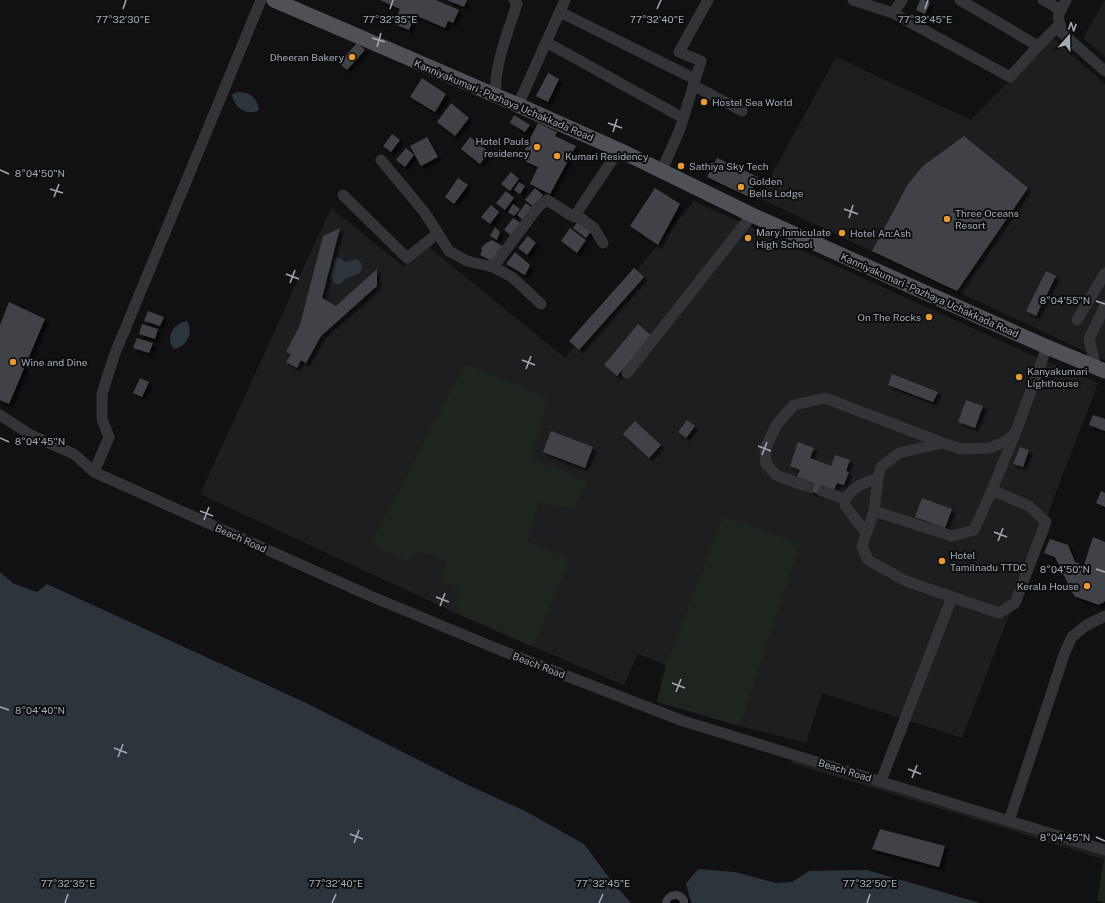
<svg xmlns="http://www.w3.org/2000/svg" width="1105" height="903" viewBox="0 0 1105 903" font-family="'Public Sans',sans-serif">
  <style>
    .built { fill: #1d1e20 }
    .green { fill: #1e251e }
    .water { fill: #2c353b }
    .building { fill: #404246; filter: url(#shadow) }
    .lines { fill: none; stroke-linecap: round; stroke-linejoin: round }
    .minor-tunnel { stroke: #2e3033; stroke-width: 11; stroke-dasharray: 11 5.5; stroke-linecap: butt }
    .minor { stroke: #333438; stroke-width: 11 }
    .major { stroke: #4f5156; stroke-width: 15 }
    .ticks { fill: none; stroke: #a3aab3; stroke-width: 1.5 }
    .poi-dot { fill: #e79a36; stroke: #0c0d0e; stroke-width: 1.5 }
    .labels { text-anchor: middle; stroke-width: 4; stroke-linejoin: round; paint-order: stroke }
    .poi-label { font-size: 10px; fill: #a3aab3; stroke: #0c0d0e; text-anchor: start }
    .street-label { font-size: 10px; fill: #a3aab3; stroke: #0c0d0e }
    .ticks-label { font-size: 10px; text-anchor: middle; fill: #a3aab3; stroke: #0c0d0e; stroke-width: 4; stroke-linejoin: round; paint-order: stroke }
  </style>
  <defs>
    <filter id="shadow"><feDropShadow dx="3.5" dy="3.5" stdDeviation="1" flood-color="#0009"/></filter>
  </defs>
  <rect width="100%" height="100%" fill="#111113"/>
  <path class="built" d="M1105 0V57L1083 38Z
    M1052 37 1105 84V360L1084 351 759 198 836 57 971 120Z
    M694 201 1025 352 1098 383 962 738 822 693 806 743 740 726 657 702 666 665 638 654 624 685 475 622 200 494 331 208 404 267 424 243 565 358Z
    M793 757 1105 854V860L1007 829 791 763Z"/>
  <path class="green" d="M465 364 548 397 531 458 586 481 574 509 538 503 528 541 570 559 533 647 454 612 461 590 442 579 448 562 415 550 409 562 371 544Z
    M724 515 800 544 740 726 657 702 666 665Z
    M1104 859 1105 860V903L1097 900Z"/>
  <path class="water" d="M239 92C250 92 258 99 259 110 248 117 233 107 232 95L235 93Z
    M336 257 340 258 346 262 357 259C363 263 363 266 360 273L345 279 340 284H335L330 276 334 260Z
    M187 321C194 332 187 347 174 349 164 337 174 323 187 321Z
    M0 572 14 584 37 592 47 584 306 703 468 785 525 811 584 844 610 879 631 903H0Z
    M698 869 735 872 776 883 792 882 809 871 867 870 980 903H691L686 884Z"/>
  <path class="building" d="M380 0H436L459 10 453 23 448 21 445 28 415 15 409 30 394 24 400 9Z
    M447 0H467L464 7Z
    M920 0H924L930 3 925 14 916 10Z
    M357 43 365 50 347 70 339 63Z
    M548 73 559 79 548 102 536 96Z
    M422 78 446 94 435 112 410 97Z
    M451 103 469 118 455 136 437 122Z
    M514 115 530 125 525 132 510 123Z
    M538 123 557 132 555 136 576 146 550 194 530 184 538 167 520 159Z
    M392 134 400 140 391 152 383 146Z
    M964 136 1028 188 957 291 872 251 908 184 923 166Z
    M427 137 438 157 421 166 410 146Z
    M470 137 489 152 480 164 461 149Z
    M406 148 414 155 405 167 396 160Z
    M717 158 758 177 749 197 707 177Z
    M511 172 519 179 510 191 501 184Z
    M458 178 468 185 454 204 445 197Z
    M519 182 525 186 520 194 514 190Z
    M535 188 543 195 534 207 525 200Z
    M655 188 680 204 658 245 630 226Z
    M506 191 514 198 505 210 496 203Z
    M526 203 535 210 525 222 517 215Z
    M513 204 520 209 514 216 508 212Z
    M491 205 499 212 490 224 481 217Z
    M513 218 522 224 512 236 504 230Z
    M579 220 592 230 586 238 573 228Z
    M495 227 500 232 497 240 490 236Z
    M340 228 322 298 336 306 377 269V286L321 336 306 363 301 360 297 368 286 362 291 354 286 352 300 325 323 236Z
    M570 228 586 240 577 253 561 241Z
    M528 236 536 243 527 255 518 248Z
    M492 240 504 247 502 250 499 249 494 258 493 262 480 255 482 251 481 248 486 243Z
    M515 252 530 265 525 275 506 264Z
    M634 268 644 277 579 350 569 341Z
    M1046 271 1056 276 1036 316 1026 311Z
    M9 302 45 319 9 404 0 400V325Z
    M148 311 164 317 160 326 144 321Z
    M142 324 158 329 155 339 139 334Z
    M638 324 652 336 617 376 604 365Z
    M137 338 153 343 149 353 133 348Z
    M892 374 938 392 933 402 888 385Z
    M140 378 149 382 142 397 133 393Z
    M966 400 983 406 975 428 958 422Z
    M1093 415 1105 419V431L1089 425Z
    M687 420 695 426 686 438 678 432Z
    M635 421 661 445 649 458 623 434Z
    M551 431 593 447 585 468 543 452Z
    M798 442 814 448 810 458 831 466 835 455 850 460 846 471 849 472 844 485 837 483 834 490 824 486 821 495 804 489 807 480 797 477 800 470 790 466Z
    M1020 447 1029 450 1023 467 1013 464Z
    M1101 491 1105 493V507L1096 503Z
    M922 498 952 509 945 528 915 517Z
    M1093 537 1105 542V601L1101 604 1100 603 1099 605 1074 596V594H1073L1055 557 1044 553 1050 539 1068 545 1075 562 1084 565Z
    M880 829 945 846 939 867 872 849Z
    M676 891 681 892 685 895 688 899V903H680L679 900 675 899 671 900 670 903H662L663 899 666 895 670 892Z"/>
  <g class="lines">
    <path class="minor-tunnel" d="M803 485 825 492"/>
    <path class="minor" d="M853 0 893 13 902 0
      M960 0 1038 46 1060 24
      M1043 0 1061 10
      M1066 0 1058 16 1062 33 1105 71
      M560 12 695 79
      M893 13 1010 77 1038 46
      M546 42 683 118
      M693 85 742 111
      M496 96C493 68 508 32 517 4L514 0
      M518 105 565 0
      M381 160 425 213 449 251 467 261 493 267 512 277 541 304
      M662 170 680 129 701 61 679 52 708 0
      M343 195 407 258 438 233
      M574 217H579L594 228 603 243
      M493 267 538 207 547 200 574 217 619 150
      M1077 320 1105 273
      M1096 368 1089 339 1105 306
      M627 373 752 215
      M0 415 31 435 74 454 94 472 368 595 500 650 683 721 1009 821 1105 850
      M943 443 899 453 881 467 878 478 874 511 862 546 868 560 906 581 952 597 999 613 1015 603 1046 522 1029 506 992 490
      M94 472 109 437 102 419V394L114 356 261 0
      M803 485 776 475 766 464 765 449 777 424 794 405 825 398 943 443 961 449 990 448 1004 442 1015 434
      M825 492 845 499C854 486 863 483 878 478
      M845 499V505L866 533
      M874 511 952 536 974 530 992 490 1015 434 1047 347
      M881 781 952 597
      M1009 821 1065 652 1072 637 1085 626 1105 616"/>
    <path class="major" d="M274 0 518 105 619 150 752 215 1047 347 1105 371"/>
  </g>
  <path class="ticks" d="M123 9 126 0M390 9 393 0M657 9 661 0M925 9 928 0M372 38 385 42M377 47 381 33M608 123 622 128M613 132 617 119M0 170 9 174M50 189 63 193M54 197 59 184M844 209 858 214M849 218 853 205M286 274 299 279M290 283 295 270M1096 301 1105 304M522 360 535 365M526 369 531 356M0 438 9 442M758 446 771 451M762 455 767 442M200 511 213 516M204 520 209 507M994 532 1007 537M998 541 1003 528M1096 569 1105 572M436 597 449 602M440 606 445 593M672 683 685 688M676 692 681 679M0 707 9 710M114 748 127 753M118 757 123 744M908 769 921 774M912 778 917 765M350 834 363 839M1096 837 1105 841M354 843 359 830M65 903 68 894M332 903 336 894M599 903 603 894M867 903 870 894"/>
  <g class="poi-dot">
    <circle cx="352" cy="57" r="4"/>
    <circle cx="704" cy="102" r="4"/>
    <circle cx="537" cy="147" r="4"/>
    <circle cx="557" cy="156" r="4"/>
    <circle cx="681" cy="166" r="4"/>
    <circle cx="741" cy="187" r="4"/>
    <circle cx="947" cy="219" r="4"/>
    <circle cx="842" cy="233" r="4"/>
    <circle cx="748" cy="238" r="4"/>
    <circle cx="929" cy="317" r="4"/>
    <circle cx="13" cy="362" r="4"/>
    <circle cx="1019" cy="377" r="4"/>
    <circle cx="942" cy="561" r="4"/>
    <circle cx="1087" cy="586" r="4"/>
  </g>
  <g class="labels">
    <g class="poi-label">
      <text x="344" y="61" text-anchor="end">Dheeran Bakery</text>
      <text x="712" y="106">Hostel Sea World</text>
      <text x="529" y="145" text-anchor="end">Hotel Pauls<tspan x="529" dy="12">residency</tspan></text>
      <text x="565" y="160">Kumari Residency</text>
      <text x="689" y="170">Sathiya Sky Tech</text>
      <text x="749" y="185">Golden<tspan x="749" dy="12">Bells Lodge</tspan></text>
      <text x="955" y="217">Three Oceans<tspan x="955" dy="12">Resort</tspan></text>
      <text x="756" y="236">Mary Inmiculate<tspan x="756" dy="12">High School</tspan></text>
      <text x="850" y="237">Hotel An:Ash</text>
      <text x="921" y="321" text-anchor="end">On The Rocks</text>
      <text x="21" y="366">Wine and Dine</text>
      <text x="1027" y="375">Kanyakumari<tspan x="1027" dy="12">Lighthouse</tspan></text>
      <text x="950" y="559">Hotel<tspan x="950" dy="12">Tamilnadu TTDC</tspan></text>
      <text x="1079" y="590" text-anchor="end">Kerala House</text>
    </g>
    <g class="street-label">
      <text transform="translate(504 100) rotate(23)" y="4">Kanniyakumari - Pazhaya Uchakkada Road</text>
      <text transform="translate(930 295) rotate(24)" y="4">Kanniyakumari - Pazhaya Uchakkada Road</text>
      <text transform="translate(241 538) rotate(24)" y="4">Beach Road</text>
      <text transform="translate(539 665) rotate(21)" y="4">Beach Road</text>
      <text transform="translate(845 770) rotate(17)" y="4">Beach Road</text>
    </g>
  </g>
  <g class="ticks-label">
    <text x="123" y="23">77°32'30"E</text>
    <text x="390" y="23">77°32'35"E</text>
    <text x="657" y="23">77°32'40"E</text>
    <text x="925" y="23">77°32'45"E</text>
    <text x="40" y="177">8°04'50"N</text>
    <text x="1065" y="304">8°04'55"N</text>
    <text x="40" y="445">8°04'45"N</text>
    <text x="1065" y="573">8°04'50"N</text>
    <text x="40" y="714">8°04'40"N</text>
    <text x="1065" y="841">8°04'45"N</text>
    <text x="68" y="887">77°32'35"E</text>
    <text x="336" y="887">77°32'40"E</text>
    <text x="603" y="887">77°32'45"E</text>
    <text x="870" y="887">77°32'50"E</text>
  </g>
  <g transform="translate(1069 36) rotate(20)" stroke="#0c0d0e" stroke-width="3" paint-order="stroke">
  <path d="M0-3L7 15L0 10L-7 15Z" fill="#a3aab3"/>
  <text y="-6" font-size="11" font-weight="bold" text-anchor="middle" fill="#a3aab3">N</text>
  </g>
</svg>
